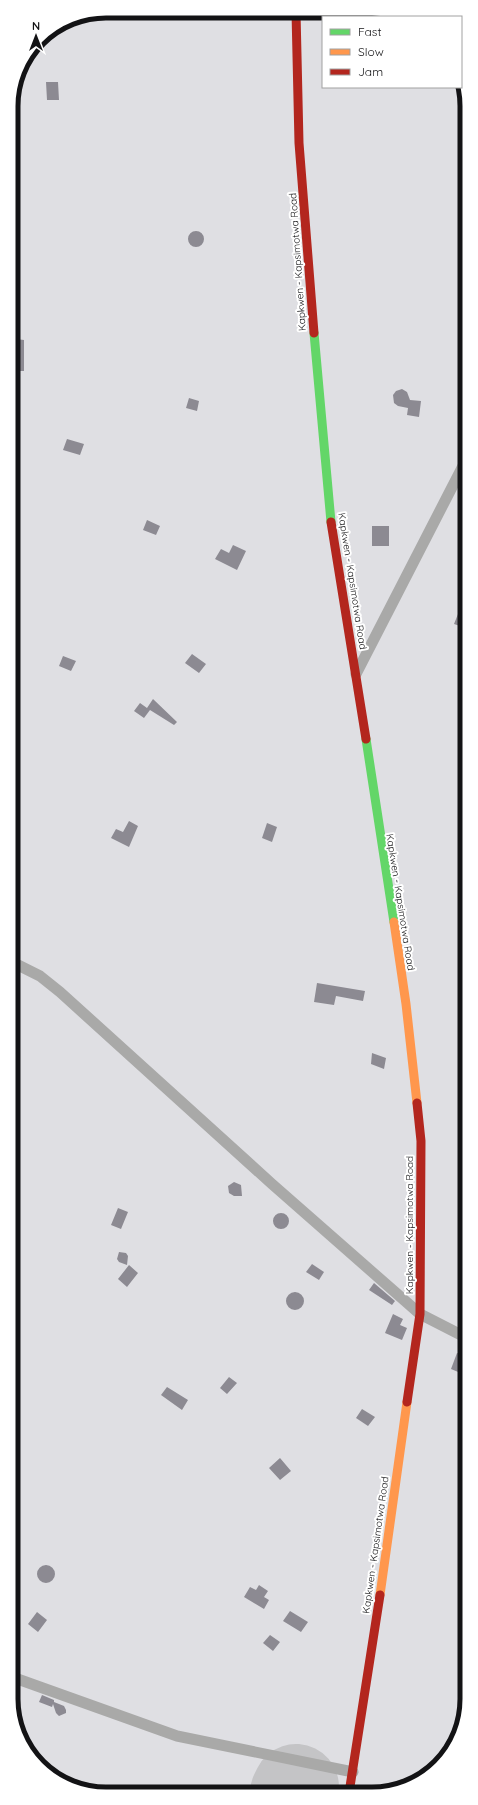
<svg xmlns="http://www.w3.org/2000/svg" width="478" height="1805" viewBox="0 0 478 1805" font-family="Quicksand,sans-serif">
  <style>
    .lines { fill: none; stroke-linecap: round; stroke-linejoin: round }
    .runway { stroke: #c4c4c6; stroke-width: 86 }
    .building { fill: #8c8a92 }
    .street { stroke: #a9a9a8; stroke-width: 11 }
    .fast { stroke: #63d668; stroke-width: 9 }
    .slow { stroke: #ff974d; stroke-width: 9 }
    .jam { stroke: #b3261e; stroke-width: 9 }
    .labels { text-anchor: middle; stroke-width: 4; stroke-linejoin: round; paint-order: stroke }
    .street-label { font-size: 10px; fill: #131315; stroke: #fff }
    .rim { fill: none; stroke: #131315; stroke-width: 5 }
  </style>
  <rect width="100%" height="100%" fill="#dfdfe3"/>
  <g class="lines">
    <path class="runway" d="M293 1793 296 1787"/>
  </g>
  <path class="building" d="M46 82H58L59 100H47Z
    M188 239a8 8 0 1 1 16 0a8 8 0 1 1-16 0Z
    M16 339 24 340V371H14Z
    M402 389 407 392 410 400 421 401 419 417 407 415 408 408 398 406 394 403 393 395 396 391Z
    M189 398 199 401 197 411 186 408Z
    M67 439 84 444 80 455 63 450Z
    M147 520 160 526 156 535 143 530Z
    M372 526H389V546H372Z
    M233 545 246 551 237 570 215 559 221 549 229 553Z
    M458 614 466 618V628L454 624Z
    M192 654 206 664 199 673 185 663Z
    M63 656 76 661 71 671 59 666Z
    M153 699 177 722 174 725 150 710 144 718 134 711 140 703 147 708Z
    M129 821 138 826 129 847 111 838 116 829 123 832Z
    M267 823 277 827 272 842 262 838Z
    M317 983 365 991 363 1001 336 996 334 1005 314 1002Z
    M372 1053 386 1058 384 1069 371 1064Z
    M234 1182 241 1185 242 1196H234L229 1193 228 1186Z
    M118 1208 128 1212 121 1229 111 1225Z
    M273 1221a8 8 0 1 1 16 0a8 8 0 1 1-16 0Z
    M119 1252 126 1253 128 1256 127 1265 119 1262 117 1259Z
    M312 1264 324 1272 319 1280 306 1272Z
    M129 1265 138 1273 127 1287 118 1279Z
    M374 1283 395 1301 392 1305 369 1290Z
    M286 1301a9 9 0 1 1 18 0a9 9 0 1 1-18 0Z
    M393 1314 403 1319 400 1325 407 1328 402 1340 385 1333Z
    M457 1353 467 1356V1366L463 1374 451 1369Z
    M229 1377 237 1383 227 1394 220 1388Z
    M167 1387 188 1400 182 1410 161 1395Z
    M362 1409 375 1417 368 1426 356 1418Z
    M280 1458 291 1471 280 1480 269 1468Z
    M37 1574a9 9 0 1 1 18 0a9 9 0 1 1-18 0Z
    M259 1585 268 1591 264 1597 269 1600 264 1609 244 1597 250 1587 256 1590Z
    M290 1611 308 1622 301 1632 283 1621Z
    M37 1612 47 1620 38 1632 28 1624Z
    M270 1635 280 1642 273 1651 263 1643Z
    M42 1695 54 1700V1702L64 1706 66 1710V1713L59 1716 56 1713 53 1704 52 1707 39 1702Z"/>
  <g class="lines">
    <path class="street" d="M356 674 466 460
      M12 962 40 976 60 992 272 1184 420 1314 467 1338
      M12 1677 177 1736 353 1772"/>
    <path class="fast" d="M314 333 331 522
      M366 739 394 922"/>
    <path class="slow" d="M394 922 406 1004 417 1103
      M380 1595 407 1402"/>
    <path class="jam" d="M296 12 299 143 314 333
      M331 522 366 739
      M407 1402 420 1314 421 1141 417 1103
      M349 1793 380 1595"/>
  </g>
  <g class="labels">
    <g class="street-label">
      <text transform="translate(297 262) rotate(-94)" y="4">Kapkwen - Kapsimotwa Road</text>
      <text transform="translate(353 581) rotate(81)" y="4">Kapkwen - Kapsimotwa Road</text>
      <text transform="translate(401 902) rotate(81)" y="4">Kapkwen - Kapsimotwa Road</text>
      <text transform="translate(409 1225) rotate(-90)" y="4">Kapkwen - Kapsimotwa Road</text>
      <text transform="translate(375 1545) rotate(-82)" y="4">Kapkwen - Kapsimotwa Road</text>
    </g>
  </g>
  <path d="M0 0H478V1805H0ZM106 18H372A88 88 0 0 1 460 106V1699A88 88 0 0 1 372 1787H106A88 88 0 0 1 18 1699V106A88 88 0 0 1 106 18Z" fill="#fff" fill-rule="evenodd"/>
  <path class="rim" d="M106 18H372A88 88 0 0 1 460 106V1699A88 88 0 0 1 372 1787H106A88 88 0 0 1 18 1699V106A88 88 0 0 1 106 18Z"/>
  <rect x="322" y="16" width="140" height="72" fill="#ffffff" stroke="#a1a1a1"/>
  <rect x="330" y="29" width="20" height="6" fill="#63d668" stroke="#a1a1a1"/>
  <text x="358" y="36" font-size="12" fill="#131315">Fast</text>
  <rect x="330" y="49" width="20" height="6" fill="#ff974d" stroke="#a1a1a1"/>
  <text x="358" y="56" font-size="12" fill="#131315">Slow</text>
  <rect x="330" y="69" width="20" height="6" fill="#b3261e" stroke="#a1a1a1"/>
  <text x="358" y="76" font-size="12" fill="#131315">Jam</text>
  <g transform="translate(36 36)" stroke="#ffffff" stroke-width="3" paint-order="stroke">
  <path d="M0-3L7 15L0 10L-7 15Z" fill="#131315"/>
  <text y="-6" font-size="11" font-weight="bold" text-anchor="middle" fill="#131315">N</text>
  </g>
</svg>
